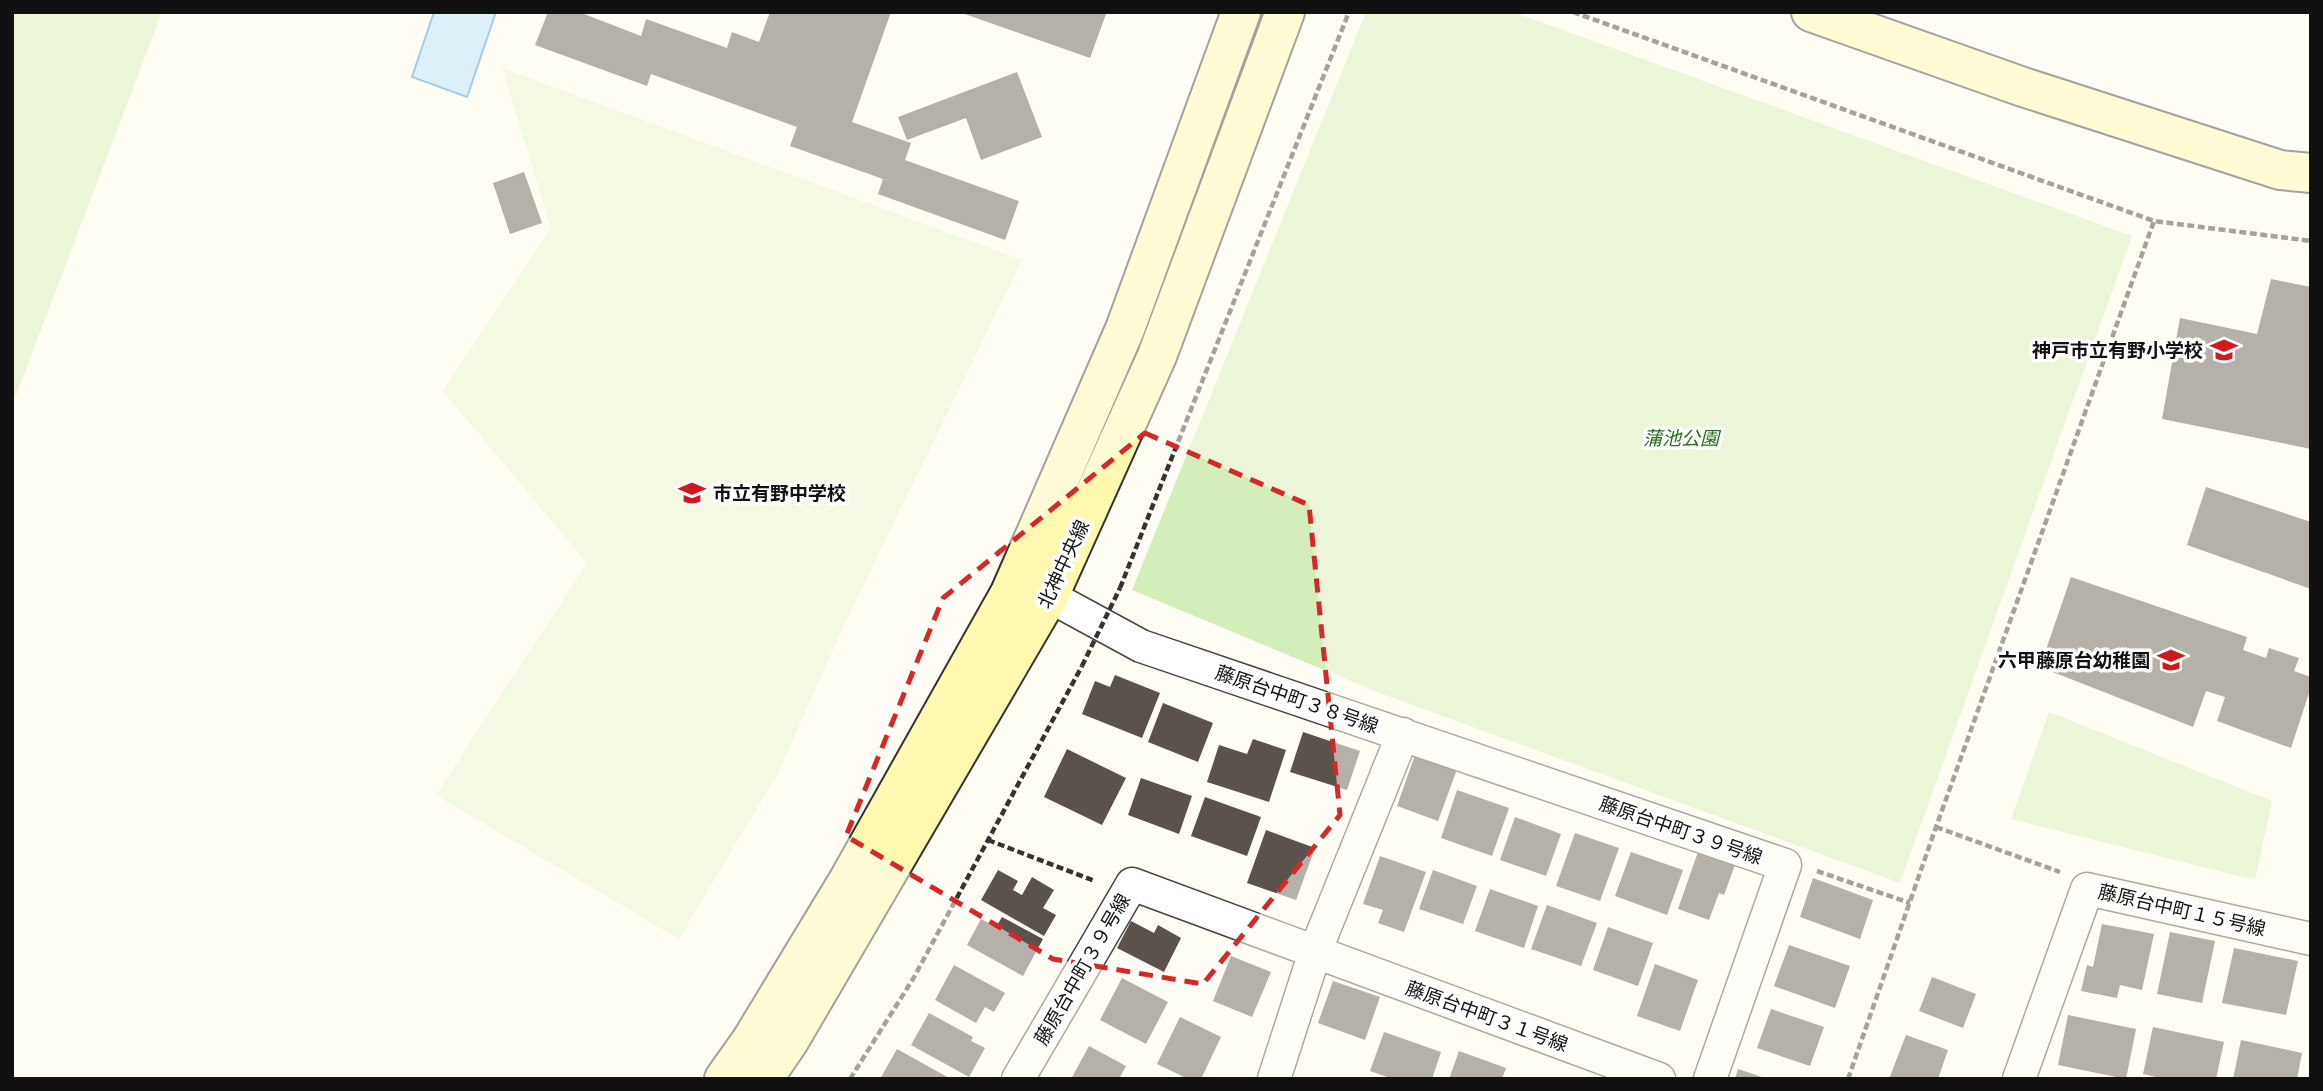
<svg xmlns="http://www.w3.org/2000/svg" width="2323" height="1091" viewBox="0 0 2323 1091" font-family="Bitter,'Noto Sans JP',serif">
  <style>
    .green { fill: #d3eeb9 }
    .pitch { fill: #e5f4cc }
    .water { fill: #b4defb; stroke: #3491d9; stroke-width: 2 }
    .building { fill: #5b524c }
    .lines { fill: none; stroke-linecap: round; stroke-linejoin: round }
    .street-casing { stroke: #444; stroke-width: 35 }
    .secondary-casing { stroke: #333; stroke-width: 42 }
    .path { stroke: #333; stroke-width: 4.5; stroke-dasharray: 7 3.5; stroke-linecap: butt }
    .street { stroke: #fff; stroke-width: 32 }
    .secondary { stroke: #fff9af; stroke-width: 38 }
    .path-bridge { stroke: #333; stroke-width: 4.5; stroke-dasharray: 7 3.5; stroke-linecap: butt }
    .marked { fill: none; stroke: #d62828; stroke-width: 5; stroke-dasharray: 14 9; stroke-linejoin: round }
    .labels { text-anchor: middle; stroke-width: 7; stroke-linejoin: round; paint-order: stroke }
    .poi-label { font-size: 19px; font-weight: bold; fill: #111; stroke: #fff; text-anchor: end }
    .park-label { font-size: 19px; font-style: italic; fill: #287019; stroke: #fff }
    .street-label { font-size: 19px; fill: #111; stroke: #fff }
  </style>
  <rect width="100%" height="100%" fill="#fffdf4"/>
  <path class="green" d="M12 12H162L12 406Z
    M1366 12H1513L2132 236 1900 883 1377 692 1132 590Z
    M2049 712 2272 801 2255 880 2011 819Z"/>
  <path class="pitch" d="M502 68 1022 260 844 625 778 773 679 939 436 795 587 563 443 391 551 228Z"/>
  <path class="water" d="M434 12H496L467 97 412 77Z"/>
  <path class="building" d="M548 12H579L641 36 646 19 727 48 732 32 759 42 770 12H891L852 122 911 143 905 160 1019 201 1005 240 878 194 883 179 790 146 797 127 651 74 647 86 535 45Z
    M1101 12 1106 14 1090 58 962 13Z
    M1017 72 1042 137 981 160 966 118 907 140 898 117Z
    M524 172 542 223 510 234 493 183Z
    M2271 279 2311 287V449L2162 419 2180 318 2257 334Z
    M2206 487 2311 522V589L2187 545Z
    M2071 577 2247 637 2243 650 2266 658 2269 648 2299 658 2294 671 2311 677V687L2291 748 2217 721 2225 697 2206 691 2193 727 2040 667Z
    M1115 675 1160 693 1142 738 1082 714 1095 681 1110 687Z
    M1163 703 1213 723 1198 762 1148 742Z
    M1303 732 1360 751 1347 790 1290 772Z
    M1253 739 1286 750 1269 802 1207 782 1219 745 1247 754Z
    M1067 749 1126 778 1102 825 1044 797Z
    M1417 749 1459 764 1438 821 1397 806Z
    M1141 778 1192 796 1179 834 1128 815Z
    M1457 790 1509 808 1492 856 1441 838Z
    M1205 797 1261 817 1247 856 1191 836Z
    M1515 817 1561 834 1546 876 1500 860Z
    M1266 830 1315 848 1296 900 1247 883Z
    M1575 833 1619 848 1600 901 1556 886Z
    M1699 849 1736 862 1724 895 1719 893 1709 920 1678 909Z
    M1631 852 1683 870 1667 915 1615 896Z
    M1380 856 1426 872 1404 932 1378 923 1383 910 1363 904Z
    M998 870 1018 881 1013 890 1022 895 1032 877 1054 890 1043 908 1056 915 1044 936 981 900Z
    M1433 870 1477 886 1463 924 1419 909Z
    M1813 878 1873 900 1860 939 1800 917Z
    M1490 889 1538 906 1524 948 1475 931Z
    M1547 905 1597 923 1581 966 1531 949Z
    M1002 917 1043 939 1023 976 967 945 981 919 996 927Z
    M1131 921 1154 933 1158 925 1181 938 1164 972 1117 948Z
    M2102 924 2154 934 2142 990 2120 985 2117 998 2081 991 2087 965 2093 967Z
    M1608 927 1653 943 1638 986 1593 970Z
    M2170 932 2215 941 2202 1003 2157 994Z
    M1789 945 1850 966 1835 1008 1774 986Z
    M2234 948 2298 961 2286 1015 2222 1003Z
    M1231 956 1271 972 1252 1017 1213 1001Z
    M1655 964 1698 980 1680 1031 1637 1016Z
    M954 965 1005 993 994 1012 985 1007 976 1023 935 1000Z
    M1932 977 1976 994 1963 1028 1919 1011Z
    M1122 978 1168 1002 1146 1044 1100 1020Z
    M1333 981 1380 997 1365 1040 1318 1023Z
    M1771 1009 1824 1027 1810 1066 1757 1048Z
    M929 1013 973 1037 971 1041 985 1048 969 1077 911 1045Z
    M2068 1015 2136 1029 2126 1079 2058 1065Z
    M1180 1017 1221 1037 1201 1079H1188L1157 1064Z
    M2153 1027 2224 1042 2216 1079H2164L2143 1074Z
    M1384 1032 1441 1052 1432 1079H1393L1370 1071Z
    M1906 1035 1948 1050 1938 1079H1889Z
    M2241 1040 2302 1053 2297 1079H2233Z
    M1089 1046 1126 1066 1119 1079H1071Z
    M897 1049 951 1079H880Z
    M1459 1051 1506 1068 1502 1079H1449Z
    M1738 1069 1765 1078V1079H1735Z"/>
  <g class="lines">
    <defs>
      <path id="street" d="M1049 596 1141 646 1785 865 1710 1079
        M1018 1079 1132 884 1659 1079
        M1274 1079 1315 952 1403 734
        M2019 1079 2087 889 2311 939"/>
      <path id="secondary" d="M1811 12 2023 87 2280 170 2311 173
        M724 1079 751 1041 848 881 1010 593 1125 329 1241 12
        M763 1079 789 1041 1049 596 1157 356 1285 12"/>
    </defs>
    <use href="#street" class="street-casing"/>
    <use href="#secondary" class="secondary-casing"/>
    <path class="path" d="M1573 12 2154 221 2311 241
      M1120 588 1349 12
      M1936 827 2060 872
      M988 840 1095 881
      M1817 871 1910 903
      M850 1079 913 979 1082 666
      M1848 1079 1936 827 2154 221"/>
    <use href="#street" class="street"/>
    <use href="#secondary" class="secondary"/>
    <path class="path-bridge" d="M1082 666 1120 588"/>
  </g>
  <path d="M0 0H2323V1091H0ZM1145 433 1309 505 1340 815 1203 984 1053 959 846 836 943 598Z" fill="#fffdf4" fill-opacity=".55" fill-rule="evenodd"/>
  <path class="marked" d="M1145 433 1309 505 1340 815 1203 984 1053 959 846 836 943 598Z"/>
  <defs>
    <symbol id="school-bare" viewBox="-9 -9 18 18"><path d="M0-5L7-2L0 1L-7-2ZM-4 1L0 2.5L4 1V4Q0 6-4 4Z" fill="#cf1a1d" stroke="#fff" stroke-width="2.5" paint-order="stroke"/></symbol>
  </defs>
  <g fill-rule="evenodd">
    <use href="#school-bare" x="2205" y="331" width="38" height="38"/>
    <use href="#school-bare" x="673" y="474" width="38" height="38"/>
    <use href="#school-bare" x="2152" y="641" width="38" height="38"/>
  </g>
  <g class="labels">
    <g class="poi-label">
      <text x="2203" y="357">神戸市立有野小学校</text>
      <text x="713" y="500" text-anchor="start">市立有野中学校</text>
      <text x="2150" y="667">六甲藤原台幼稚園</text>
    </g>
    <g class="park-label">
      <text x="1681" y="445">蒲池公園</text>
    </g>
    <g class="street-label">
      <text transform="translate(1063 564) rotate(-65)" y="7">北神中央線</text>
      <text transform="translate(1297 699) rotate(19)" y="7">藤原台中町３８号線</text>
      <text transform="translate(1681 830) rotate(19)" y="7">藤原台中町３９号線</text>
      <text transform="translate(2182 910) rotate(13)" y="7">藤原台中町１５号線</text>
      <text transform="translate(1082 969) rotate(-60)" y="7">藤原台中町３９号線</text>
      <text transform="translate(1487 1016) rotate(20)" y="7">藤原台中町３１号線</text>
    </g>
  </g>
  <rect width="2323" height="1091" fill="none" stroke="#111111" stroke-width="28"/>
</svg>
